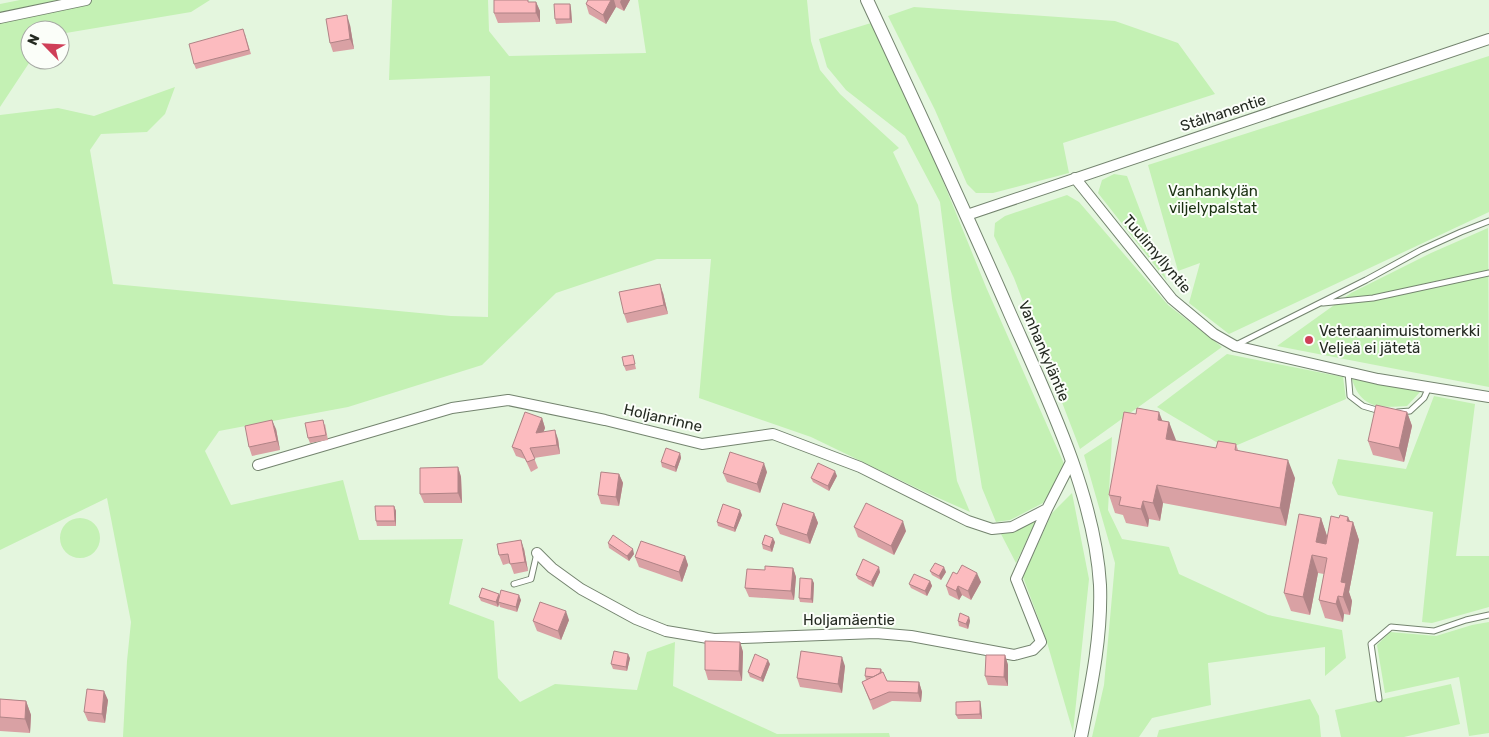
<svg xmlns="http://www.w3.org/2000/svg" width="1489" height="737" viewBox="0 0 1489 737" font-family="Rubik,sans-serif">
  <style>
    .green { fill: #c4f1b4 }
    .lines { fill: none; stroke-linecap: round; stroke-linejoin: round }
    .service-casing { stroke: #74846f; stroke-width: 7 }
    .minor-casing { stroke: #74846f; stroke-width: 12 }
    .tertiary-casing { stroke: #74846f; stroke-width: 14 }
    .service { stroke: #fff; stroke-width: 5 }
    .minor { stroke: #fff; stroke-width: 10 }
    .tertiary { stroke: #fff; stroke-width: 12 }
    .wall { fill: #d9a1a4 }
    .shaded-wall { fill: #b08386 }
    .building { fill: #fcbbbf; stroke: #b08386 }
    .poi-dot { fill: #cf3f58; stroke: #fbfef9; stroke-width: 2 }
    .labels { text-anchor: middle; stroke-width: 4; stroke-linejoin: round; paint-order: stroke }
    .street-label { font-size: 15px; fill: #242a21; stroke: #fbfef9 }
    .park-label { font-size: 15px; fill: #193010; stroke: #fbfef9 }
    .poi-label { font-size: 15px; fill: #242a21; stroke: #fbfef9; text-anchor: start }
  </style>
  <rect width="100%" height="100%" fill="#e4f6de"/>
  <path class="green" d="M20 0H210L191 12 60 34V30H30V60H31L0 107V4Z
    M392 0H488L489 31 509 56 646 53 638 0H807L811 41 820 70 840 94 899 148 893 152 918 205 957 481 970 512 925 492 811 437 699 398 711 259H657L556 293 482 365 348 407 219 431 205 451 231 505 343 480 359 540 463 539 449 604 494 621 498 678 520 702 555 684 637 690 647 652 675 642 673 686 777 734 889 733 890 737H123L127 661 131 622 107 498 0 550V115L58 108 94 116 175 87 165 114 147 132 101 134 90 150 113 284 451 316 488 317 490 76 389 80Z
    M914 7 1115 21 1178 43 1215 94 1063 143 1069 173 993 193H976L967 184 935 110 888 16Z
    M871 23 913 107 986 287 1065 466 1043 503 1010 520 996 522 982 488 952 299 940 202 905 136 846 90 827 67 819 39Z
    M1489 56V212L1229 334 1189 303 1200 263 1178 271 1148 165Z
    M1114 174 1127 176 1167 281 1098 193 1102 180Z
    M1067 195 1079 202 1168 305 1222 347 1080 449 1014 278 994 236 995 223 1005 216Z
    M1488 228 1489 387 1277 346 1351 293 1431 253Z
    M1227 354 1343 377 1346 399 1228 449 1157 407Z
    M1352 379 1420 392 1407 406C1380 408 1361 409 1352 379Z
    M1434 396 1475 404 1456 556H1489V607L1432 623 1422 622 1433 512 1338 495 1332 483 1338 459 1406 469Z
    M1112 437 1108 510 1122 539 1169 547 1179 574 1268 615 1342 630 1346 658 1325 676V647L1208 663 1211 705 1152 718 1139 737H1092L1104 685 1115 563 1084 455Z
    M1072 493 1089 579 1073 732 1046 639 1023 577 1052 513Z
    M60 538a20 20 0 1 1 40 0a20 20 0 1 1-40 0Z
    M1037 519 1016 563 1001 534 1015 532Z
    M1489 622V733L1469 736 1459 677 1385 693 1377 645 1390 632 1436 636 1472 625Z
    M1451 684 1460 724 1404 737H1341L1335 710Z
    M1310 699 1319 716 1321 737H1157L1159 730Z"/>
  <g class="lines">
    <defs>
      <path id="service" d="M1323 303 1373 298 1489 273
        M1236 345 1366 280 1421 250 1461 232 1489 221
        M1348 372 1350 396 1363 406 1380 411
        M1398 412 1410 411 1424 398 1429 387
        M514 584 531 579 537 553
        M1379 699 1371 644 1391 627 1434 631 1466 620 1489 615"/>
      <path id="minor" d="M0 18 86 0
        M1075 178 1172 299 1214 334 1235 346 1378 379 1489 397
        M967 215 1489 39
        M258 465 452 408 508 400 605 420 702 444 773 434 860 467 968 521 992 529 1012 527 1047 509
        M537 553 552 568 581 589 636 619 666 631 714 639 876 633 911 636 1014 655 1033 650 1041 642 1016 579 1047 509 1072 460"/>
      <path id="tertiary" d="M867 0C916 105 965 210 1011 316 1047 397 1095 496 1100 585 1102 636 1091 687 1081 737"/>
    </defs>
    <use href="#service" class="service-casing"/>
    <use href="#minor" class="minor-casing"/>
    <use href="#tertiary" class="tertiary-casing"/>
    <use href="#service" class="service"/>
    <use href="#minor" class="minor"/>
    <use href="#tertiary" class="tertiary"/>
  </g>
  <path class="wall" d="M588 0H630L624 11 616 7 606 24 589 14 586 4Z
    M529 2H536L540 11V22L498 23 494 13Z
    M570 4 571 9 572 23 556 24 555 19Z
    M350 25 354 49 333 52 330 43Z
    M245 34 251 54 196 69 194 64Z
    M663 293 668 314 627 323 624 314Z
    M634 360 636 369 626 371 624 366Z
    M1407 412 1412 426 1404 462 1373 455 1368 441Z
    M542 418 545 428 543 432 558 439 560 454 534 458 538 468 531 472 525 459 516 456 512 447Z
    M1162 421 1169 422 1175 441 1216 448 1236 444 1238 450 1295 478 1286 526 1163 503 1160 521 1149 519 1148 527 1126 523 1123 515 1115 513 1109 495Z
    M325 424 328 440 310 443 308 438Z
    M276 429 280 450 252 456 249 447Z
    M680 453 681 458 676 472 662 467 661 462Z
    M458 467 461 477 462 503H424L420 494Z
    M767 472 760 493 727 482 723 473Z
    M619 474 623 483 619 506 601 504 598 495Z
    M837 476 829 491 813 482 811 478Z
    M394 506 396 511V526H377L376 521Z
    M814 513 818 523 810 544 780 534 776 525Z
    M742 515 735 532 718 526 717 522Z
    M1348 517 1350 521 1353 522 1359 540 1349 592 1352 601 1350 615 1344 614 1343 622 1325 618 1319 600 1324 574 1318 573 1310 615 1291 611 1284 593 1321 518 1327 536 1339 518Z
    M854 527 906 531 894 555 858 537Z
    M775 542 772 552 763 549 762 544Z
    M608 543 634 554 629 561 609 548Z
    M524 549 528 571 514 574 510 563 503 565 499 555Z
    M685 556 688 565 682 582 639 567 635 557Z
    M793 568 796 577 794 600 749 597 745 588 765 570Z
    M930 571 946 572 941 580 932 575Z
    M880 572 873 587 858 579 856 575Z
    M957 574 981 582 971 600 962 595 959 600 949 595 946 586Z
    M930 581 932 586 927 596 911 588 909 584Z
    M814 583 813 603 800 602 799 598Z
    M500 596 521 600 517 612 500 607 499 604 498 607 481 601 479 597Z
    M969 617 970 621 968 629 959 626 958 621Z
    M569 620 561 640 537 631 533 621Z
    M740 642 743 652 742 681 708 680 705 670Z
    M1005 655 1008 665V686L988 685 985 676Z
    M630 658 627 671 613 669 611 664Z
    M770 664 763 682 750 677 748 672Z
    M845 666 842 693 800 687 797 678Z
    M881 669 887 681 919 682 922 692 921 702 892 701 873 710 862 682 866 680 865 676Z
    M0 699 26 701 31 715 30 733 0 731Z
    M108 700 105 723 88 721 84 712Z
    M980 701 981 706 982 719H958L956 715Z"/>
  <path class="shaded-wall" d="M611 0H614L616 7 606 24 603 15Z
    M621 0H630L624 11 620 2Z
    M536 2 540 11V22L536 13Z
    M570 4 571 9 572 23 570 19Z
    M347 15 350 25 354 49 350 39Z
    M660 284 663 293 668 314 664 305Z
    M1159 412 1166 430 1158 420Z
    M1407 412 1412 426 1404 462 1399 448Z
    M542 418 545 428 540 442 536 433Z
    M272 420 276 429 280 450 277 441Z
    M1169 422 1176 440 1172 457 1166 439Z
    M555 430 558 439 560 454 557 445Z
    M680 453 681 458 676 472 675 467Z
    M1288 460 1295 478 1286 526 1280 508Z
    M764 463 767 472 760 493 757 484Z
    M458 467 461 477 462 503 458 493Z
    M835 471 837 476 829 491 828 486Z
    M619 474 623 483 619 506 616 497Z
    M1157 485 1163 503 1160 521 1153 503Z
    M1143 501 1149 519 1148 527 1141 509Z
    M394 506 396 511V526L395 521Z
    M740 510 742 515 735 532 734 528Z
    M814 513 818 523 810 544 807 535Z
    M1348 517 1352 527 1353 522 1359 540 1349 592 1352 601 1350 615 1343 597 1341 582Z
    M1321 518 1327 536 1323 557 1316 542Z
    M903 521 906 531 894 555 891 546Z
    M773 538 775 542 772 552 770 547Z
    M521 540 524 549 528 571 525 562Z
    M633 549 634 554 629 561 627 556Z
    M1312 555 1318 573 1310 615 1303 597Z
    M685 556 688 565 682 582 679 572Z
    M879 567 880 572 873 587 871 582Z
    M944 567 946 572 941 580 939 576Z
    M793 568 796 577 794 600 791 591Z
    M977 573 981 582 971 600 968 591Z
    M812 579 814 583 813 603 811 599Z
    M930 581 932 586 927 596 925 591Z
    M958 586 962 595 959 600 956 591Z
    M499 594 500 599 498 602 499 604 498 607 496 602Z
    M519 595 521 600 517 612 516 607Z
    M1338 596 1344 614 1343 622 1336 604Z
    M566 611 569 620 561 640 558 631Z
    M969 617 970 621 968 629 966 624Z
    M740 642 743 652 742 681 739 671Z
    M628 654 630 658 627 671 626 667Z
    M1005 655 1008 665V686L1004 677Z
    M842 657 845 666 842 693 838 684Z
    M768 660 770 664 763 682 761 678Z
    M919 682 922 692 921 702 918 693Z
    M104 691 108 700 105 723 102 714Z
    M26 701 31 715 30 733 25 719Z
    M980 701 981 706 982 719 980 714Z"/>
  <path class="building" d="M494 0H528V2H536V13H494Z
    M588 0H611L603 15 586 4Z
    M554 4H570V19H555Z
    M347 15 350 39 330 43 326 19Z
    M243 29 249 50 194 64 189 44Z
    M660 284 664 305 624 314 619 292Z
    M633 355 635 364 624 366 622 357Z
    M1376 405 1407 412 1399 448 1368 441Z
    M1137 408 1159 412 1158 420 1169 422 1166 439 1216 448 1218 441 1236 444 1235 450 1288 460 1280 508 1157 485 1153 503 1143 501 1141 509 1119 505 1121 497 1109 495 1124 412 1136 414Z
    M525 412 542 418 536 433 555 430 557 445 530 448 535 459 527 462 521 450 512 447Z
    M272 420 277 441 249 447 245 426Z
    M323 420 326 435 308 438 305 423Z
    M666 448 680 453 675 467 661 462Z
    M730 452 764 463 757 484 723 473Z
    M818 463 835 471 828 486 811 478Z
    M458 467V493L420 494V468Z
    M601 472 619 474 616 497 598 495Z
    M783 503 814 513 807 535 776 525Z
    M866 503 903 521 891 546 854 527Z
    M723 504 740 510 734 528 717 522Z
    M375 506H394L395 521H376Z
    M1299 514 1321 518 1316 542 1326 544 1331 516 1339 518 1340 515 1348 517 1347 521 1353 522 1341 582 1346 583 1343 597 1338 596 1336 604 1319 600 1327 558 1312 555 1303 597 1284 593Z
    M613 535 633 549 627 556 608 543Z
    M765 535 773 538 770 547 762 544Z
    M521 540 525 562 510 564 508 554 499 555 497 544Z
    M641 541 685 556 679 572 635 557Z
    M863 559 879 567 871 582 856 575Z
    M935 563 944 567 939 576 930 571Z
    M962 565 977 573 968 591 958 586 956 591 946 586 953 572 957 574Z
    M765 566 793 568 791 591 745 588 747 569 765 570Z
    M914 574 930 581 925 591 909 584Z
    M800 578 812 579 811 599 799 598Z
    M482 588 499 594 496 602 479 597Z
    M501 590 519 595 516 607 498 602Z
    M540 602 566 611 558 631 533 621Z
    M960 613 969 617 966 624 958 621Z
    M705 641 740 642 739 671 705 670Z
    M614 651 628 654 626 667 611 664Z
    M801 651 842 657 838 684 797 678Z
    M755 654 768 660 761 678 748 672Z
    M986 655H1005L1004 677 985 676Z
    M866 668 881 669 880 673 873 677 865 676Z
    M883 672 887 681 919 682 918 693 889 692 870 700 862 682Z
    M87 689 104 691 102 714 84 712Z
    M0 699 26 701 25 719 0 717Z
    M980 701V714L956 715V702Z"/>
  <circle class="poi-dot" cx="1309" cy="340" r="5"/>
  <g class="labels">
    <g class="street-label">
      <text transform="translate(1223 113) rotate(-18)" y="5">Stålhanentie</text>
      <text transform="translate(1157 254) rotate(50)" y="5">Tuulimyllyntie</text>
      <text transform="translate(1044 351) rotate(67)" y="5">Vanhankyläntie</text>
      <text transform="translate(663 418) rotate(13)" y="5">Holjanrinne</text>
      <text x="849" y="625">Holjamäentie</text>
    </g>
    <g class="park-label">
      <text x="1213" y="196">Vanhankylän<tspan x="1213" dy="17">viljelypalstat</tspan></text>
    </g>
    <g class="poi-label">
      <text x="1319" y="336">Veteraanimuistomerkki<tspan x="1319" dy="17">Veljeä ei jätetä</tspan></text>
    </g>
  </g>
  <g transform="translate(45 45) rotate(294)"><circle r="24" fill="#fbfef9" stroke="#a5a9a3"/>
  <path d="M0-4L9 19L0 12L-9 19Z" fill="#cf3f58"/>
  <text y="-8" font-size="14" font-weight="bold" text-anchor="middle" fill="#242a21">N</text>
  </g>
</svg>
